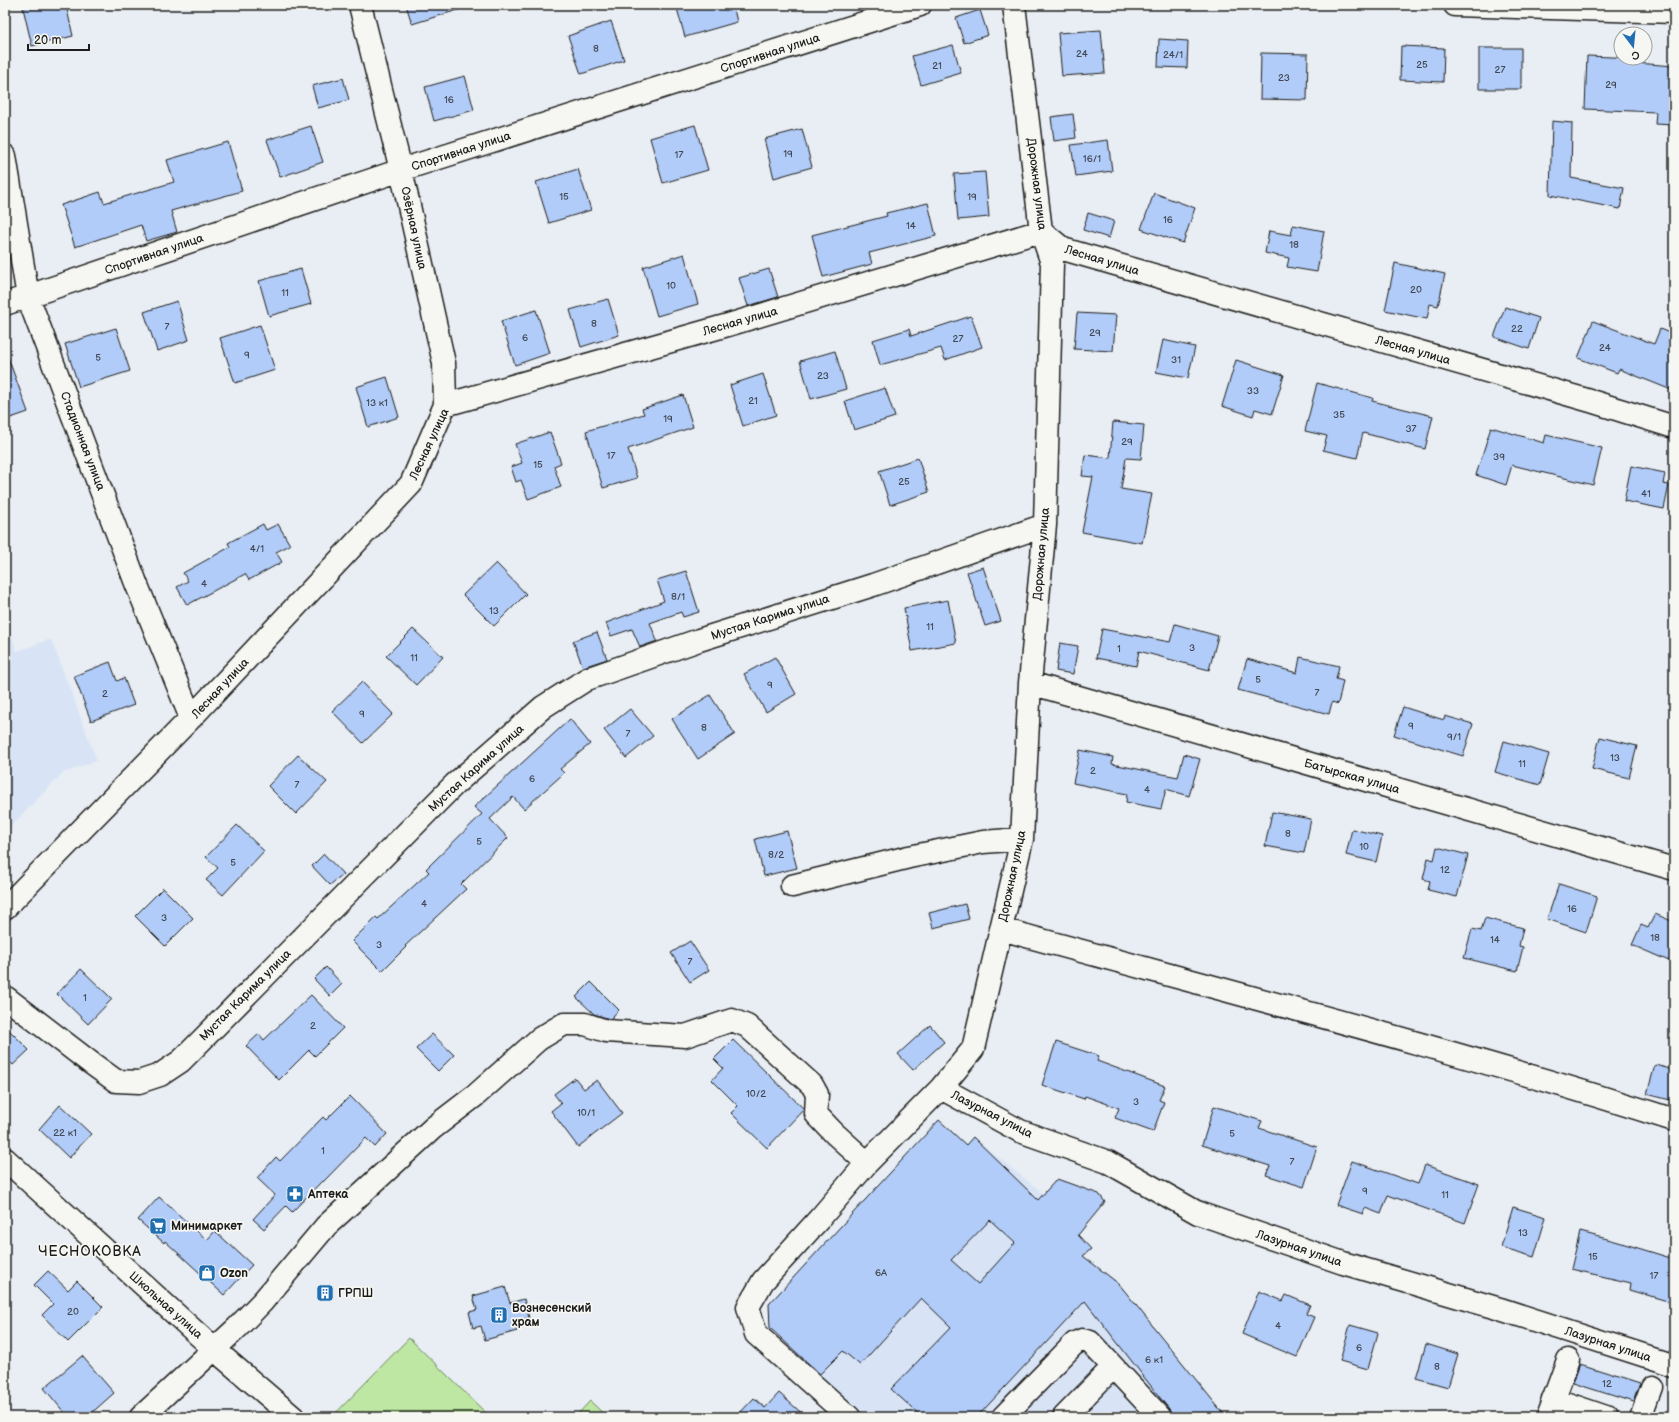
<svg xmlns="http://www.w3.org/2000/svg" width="1679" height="1422" viewBox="0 0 1679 1422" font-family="'Balsamiq Sans',sans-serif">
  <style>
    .built { fill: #d8e4f5 }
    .green { fill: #bee7a3; stroke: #6d8260 }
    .building { fill: #b1ccf9; stroke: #1c1c1c; fill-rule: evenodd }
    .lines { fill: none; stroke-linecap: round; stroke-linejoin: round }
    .minor-casing { stroke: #1c1c1c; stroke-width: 25 }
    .minor { stroke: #f6f6f2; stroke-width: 22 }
    .labels { text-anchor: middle; stroke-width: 3.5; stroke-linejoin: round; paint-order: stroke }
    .number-label { font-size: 10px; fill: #414853 }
    .street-label { font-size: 12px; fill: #1c1c1c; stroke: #f6f6f2 }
    .poi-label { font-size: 12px; font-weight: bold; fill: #1c1c1c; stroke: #f6f6f2; text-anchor: start }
    .quarter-label { font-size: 14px; letter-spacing: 1px; fill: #1c1c1c; stroke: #f6f6f2 }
  </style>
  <rect width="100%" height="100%" fill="#e8eef3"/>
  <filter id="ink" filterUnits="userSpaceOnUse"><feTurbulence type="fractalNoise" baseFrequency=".025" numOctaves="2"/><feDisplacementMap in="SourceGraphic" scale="8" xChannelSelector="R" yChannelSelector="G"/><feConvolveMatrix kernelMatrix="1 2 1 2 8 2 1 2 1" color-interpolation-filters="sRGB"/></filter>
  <g filter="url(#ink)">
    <path class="built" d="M5 619 17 651 51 639 97 761 63 773 5 832Z
      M939 1120 966 1144 973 1137 1044 1194 1057 1179 1095 1193 1105 1202 1078 1235 1091 1249 1083 1256 1119 1284 1226 1417H864L770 1328 769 1304Z"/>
    <path class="green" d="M409 1338 490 1417H332Z
      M590 1401 607 1417H575Z"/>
    <path class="building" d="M36 5H66L73 36 32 46 23 8Z
      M406 5H460L461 9 412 24Z
      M676 5H733L737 22 685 37Z
      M980 10 988 35 964 43 956 18Z
      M611 21 624 60 581 74 568 36Z
      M1101 30 1105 73 1062 76 1058 33Z
      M1159 39 1188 41 1187 68 1158 67Z
      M953 45 961 73 921 85 912 56Z
      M1401 46 1444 48 1443 82 1400 80Z
      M1479 48H1521V89H1479Z
      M1261 53 1308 54 1307 100 1260 99Z
      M1587 56 1636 58V63L1674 66V125L1655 124 1656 112 1585 109Z
      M465 76 474 110 434 121 425 87Z
      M343 78 349 100 318 108 312 86Z
      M1073 114 1076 138 1054 141 1051 117Z
      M1552 121 1572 123 1571 178 1624 188 1620 209 1550 195Z
      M695 125 708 170 663 183 650 138Z
      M311 126 323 162 280 177 267 140Z
      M802 129 812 167 774 178 764 139Z
      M1108 140 1112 171 1076 176 1071 145Z
      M228 142 242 191 171 211 177 232 146 241 141 225 75 247 61 205 100 192 104 203 174 182 167 160Z
      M578 169 591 210 549 223 536 182Z
      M985 172 989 217 958 220 954 174Z
      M1154 193 1195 208 1183 243 1141 229Z
      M928 203 936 236 869 253 872 264 823 277 812 235 887 216 886 213Z
      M1088 213 1114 221 1109 238 1083 230Z
      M1293 225 1324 231 1317 272 1287 267 1289 258 1265 253 1269 231 1291 235Z
      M684 254 698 304 657 316 643 267Z
      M1395 263 1445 274 1438 306 1430 304 1427 319 1385 310Z
      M301 269 311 304 269 316 259 281Z
      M769 269 778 297 748 306 739 278Z
      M608 299 619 335 581 347 570 310Z
      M177 301 189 340 157 351 144 312Z
      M1505 307 1539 318 1529 349 1494 337Z
      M536 310 550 353 515 365 501 321Z
      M1077 313 1116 315 1113 351 1074 349Z
      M971 316 982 347 945 360 941 348 880 365 873 340 909 329 911 336Z
      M1593 321 1654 344 1660 329 1674 335V391L1619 369 1617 373 1578 358Z
      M260 325 275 370 235 383 220 338Z
      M116 328 130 371 79 387 65 344Z
      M1163 340 1195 347 1188 378 1156 372Z
      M835 351 846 389 811 399 800 361Z
      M5 355H7L28 412 5 420Z
      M1236 360 1284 375 1272 414 1255 409 1253 416 1222 406Z
      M763 374 776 415 743 426 730 385Z
      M387 377 399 417 368 427 356 387Z
      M1317 383 1373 398 1372 401 1433 416 1425 449 1363 433 1357 458 1323 450 1327 436 1305 431Z
      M885 388 895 417 854 430 845 401Z
      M683 395 693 427 628 449 637 478 603 488 586 431 644 414 642 409Z
      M1113 422 1144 425 1141 459 1126 458 1121 489 1152 494 1142 543 1082 532 1093 477 1082 476 1085 455 1110 458Z
      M1491 427 1544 443 1546 435 1602 448 1593 485 1512 465 1506 485 1476 475Z
      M550 432 561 463 554 466 561 487 528 499 521 480 516 482 511 467 522 463 515 444Z
      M918 458 929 492 890 505 879 471Z
      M1631 466 1665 473 1663 484 1669 485 1664 509 1624 501Z
      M263 524 266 530 278 524 290 545 276 552 282 562 249 580 245 574 187 605 177 587 188 581 183 573 230 547 228 543Z
      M496 563 526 594 494 626 463 595Z
      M983 567 1001 621 985 626 967 572Z
      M686 571 699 612 683 617 681 612 650 623 657 641 640 647 632 629 611 636 606 623 664 601 657 580Z
      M948 600 956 643 912 651 904 608Z
      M1175 624 1218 636 1209 670 1139 651 1136 666 1096 658 1102 629 1170 642Z
      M413 629 443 657 416 685 386 656Z
      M597 632 607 659 583 667 573 641Z
      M1060 643 1078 646 1073 674 1056 671Z
      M775 657 796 694 766 712 744 674Z
      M1300 657 1339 666 1336 679 1343 681 1338 704 1332 702 1329 714 1238 690 1247 659 1297 673Z
      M110 662 117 681 124 678 134 705 91 721 74 676Z
      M362 682 393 714 363 743 332 711Z
      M710 695 735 734 698 759 672 719Z
      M1403 707 1444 720 1445 716 1473 724 1463 756 1394 735Z
      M630 709 653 736 626 758 604 730Z
      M570 719 590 744 560 769 564 773 524 809 513 797 490 819 508 838 461 884 466 889 405 946 406 947 382 971 352 941 376 917 378 919 429 872 426 869 482 814 474 807Z
      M1600 737 1637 746 1629 778 1592 769Z
      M1504 741 1549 754 1540 785 1495 772Z
      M1080 750 1113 757 1112 764 1178 777 1184 754 1200 759 1189 796 1166 789 1161 809 1126 802 1127 794 1073 783Z
      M298 755 327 782 296 814 268 786Z
      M1272 812 1311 819 1304 853 1265 846Z
      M237 825 264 851 223 895 206 880 218 868 206 857Z
      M1352 829 1382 836 1376 862 1346 855Z
      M787 831 797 868 764 876 755 839Z
      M1437 847 1468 855 1457 897 1428 890 1430 881 1423 879 1428 858 1434 860Z
      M324 854 343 874 330 885 312 866Z
      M1559 884 1597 896 1586 932 1547 919Z
      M163 888 193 918 165 946 135 916Z
      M965 904 969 919 933 928 929 913Z
      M1655 914 1674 922V949L1669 961 1632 945 1641 925 1648 928Z
      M1485 918 1523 928 1519 946 1523 947 1517 971 1464 958 1472 929 1481 931Z
      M690 941 709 970 690 982 671 953Z
      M326 967 342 984 330 996 314 979Z
      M81 969 112 999 88 1024 57 994Z
      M591 982 619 1010 610 1019 594 1014 576 997Z
      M311 995 343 1028 315 1056 309 1050 279 1080 246 1046 259 1034 264 1040Z
      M930 1025 944 1042 913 1070 898 1054Z
      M5 1026 29 1050 13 1065 5 1057Z
      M432 1034 454 1055 438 1071 416 1049Z
      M733 1040 804 1109 767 1148 731 1113 738 1106 712 1080 723 1068 714 1059Z
      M1056 1042 1099 1056 1097 1061 1165 1086 1159 1100 1164 1102 1153 1132 1115 1118 1119 1108 1085 1096 1084 1099 1042 1085Z
      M1655 1065 1674 1070V1101L1647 1094Z
      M575 1078 584 1089 597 1080 622 1113 578 1147 551 1111 561 1103 554 1094Z
      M350 1096 387 1134 375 1147 366 1138 323 1182 322 1181 292 1212 286 1206 264 1229 253 1219 275 1195 257 1178 276 1157 280 1161 323 1117 326 1120Z
      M60 1105 91 1134 69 1158 39 1129Z
      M1214 1106 1262 1121 1259 1128 1317 1147 1304 1187 1266 1175 1270 1166 1202 1145Z
      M939 1120 966 1145 973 1137 1038 1200 1057 1179 1099 1194 1105 1202 1078 1235 1091 1249 1083 1256 1119 1284 1226 1417H1175L1085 1301 977 1417H922L891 1389 951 1327 921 1298 860 1365 843 1351 820 1374 770 1328 769 1304ZM990 1220 1015 1243 978 1284 951 1260Z
      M1352 1161 1418 1184 1425 1165 1479 1184 1465 1223 1388 1195 1381 1214 1365 1208 1363 1214 1336 1205Z
      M159 1197 207 1240 215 1231 252 1265 224 1295 165 1241 164 1243 138 1220Z
      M1513 1207 1546 1217 1534 1257 1501 1247Z
      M1580 1232 1615 1241 1674 1259V1303L1630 1290 1631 1283 1571 1269Z
      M48 1271 68 1290 77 1281 103 1307 68 1342 42 1315 53 1304 34 1285Z
      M505 1287 510 1303 524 1299 529 1318 514 1322 517 1331 485 1340 481 1326 473 1328 469 1312 477 1310 473 1296Z
      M1259 1291 1283 1301 1286 1295 1310 1305 1306 1314 1314 1317 1297 1357 1242 1334Z
      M1350 1325 1378 1333 1368 1369 1340 1361Z
      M1426 1344 1458 1354 1448 1387 1416 1378Z
      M82 1356 114 1393 87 1417H68L44 1388Z
      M1580 1364 1640 1383 1633 1402 1573 1383Z
      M779 1393 806 1417H736L754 1398 765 1408Z"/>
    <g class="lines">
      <defs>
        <path id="minor" d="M360 5 401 170 444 363 445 405
          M1455 5 1674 12
          M5 156 28 297 136 583 191 718
          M5 304 401 170 920 5
          M1030 683 1674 869
          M792 886 909 857 983 842 1022 839
          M5 908 191 718 411 484 445 405 728 325 1041 231 1063 249 1594 402 1674 427
          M1001 929C1226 991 1452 1049 1674 1120
          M5 997 91 1063 116 1081 139 1082 160 1075 181 1061 455 784 543 707 587 679 699 640 873 585 1045 525
          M941 1088 1020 1131 1108 1162 1198 1213 1343 1263 1500 1309 1674 1365
          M5 1159 215 1350 293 1417
          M1553 1399 1606 1417
          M141 1417 237 1328 263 1301 326 1226 433 1128 476 1095 539 1039 564 1024H585L606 1031 685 1036 732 1020 747 1026 812 1085 817 1094 816 1114 834 1133 867 1163
          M849 1417 756 1334 748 1307 763 1281 821 1217 867 1163 941 1088 973 1049 1022 839 1030 683 1045 525 1052 263 1041 231 1014 5
          M1003 1417 1075 1343 1082 1340 1090 1342 1160 1417
          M1064 1417 1113 1367
          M1547 1417 1568 1360
          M1641 1417 1652 1387"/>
      </defs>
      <use href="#minor" class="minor-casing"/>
      <use href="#minor" class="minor"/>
    </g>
  </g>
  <defs>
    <symbol id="pharmacy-square" viewBox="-11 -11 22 22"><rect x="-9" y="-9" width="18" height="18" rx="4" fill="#1f6fb2" stroke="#f6f6f2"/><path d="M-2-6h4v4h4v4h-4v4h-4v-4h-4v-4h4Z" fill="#fff"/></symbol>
    <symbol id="supermarket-square" viewBox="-11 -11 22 22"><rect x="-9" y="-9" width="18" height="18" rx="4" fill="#1f6fb2" stroke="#f6f6f2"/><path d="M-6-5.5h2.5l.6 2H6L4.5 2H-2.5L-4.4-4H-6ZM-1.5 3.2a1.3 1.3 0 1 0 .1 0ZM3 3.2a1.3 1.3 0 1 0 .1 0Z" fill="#fff"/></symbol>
    <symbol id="shop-square" viewBox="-11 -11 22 22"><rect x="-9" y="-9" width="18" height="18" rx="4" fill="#1f6fb2" stroke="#f6f6f2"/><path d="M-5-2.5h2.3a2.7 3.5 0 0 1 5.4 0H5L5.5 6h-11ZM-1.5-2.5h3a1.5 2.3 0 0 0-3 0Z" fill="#fff"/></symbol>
    <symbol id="building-square" viewBox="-11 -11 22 22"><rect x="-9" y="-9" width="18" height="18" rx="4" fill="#1f6fb2" stroke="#f6f6f2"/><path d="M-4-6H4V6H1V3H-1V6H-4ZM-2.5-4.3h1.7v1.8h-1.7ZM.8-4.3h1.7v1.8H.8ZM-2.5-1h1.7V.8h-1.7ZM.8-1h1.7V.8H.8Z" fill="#fff"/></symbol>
  </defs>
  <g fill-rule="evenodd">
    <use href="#pharmacy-square" x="285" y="1184" width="20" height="20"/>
    <use href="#supermarket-square" x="148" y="1216" width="20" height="20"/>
    <use href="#shop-square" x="197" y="1263" width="20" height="20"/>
    <use href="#building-square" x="315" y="1283" width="20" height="20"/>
    <use href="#building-square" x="489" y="1305" width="20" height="20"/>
  </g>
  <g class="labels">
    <g class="number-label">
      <text x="596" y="52">8</text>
      <text x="1082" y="57">24</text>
      <text x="1173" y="58">24/1</text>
      <text x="1422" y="68">25</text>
      <text x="937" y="69">21</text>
      <text x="1500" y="73">27</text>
      <text x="1284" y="81">23</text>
      <text x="1611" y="88">29</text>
      <text x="449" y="103">16</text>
      <text x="788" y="157">19</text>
      <text x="679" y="158">17</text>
      <text x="1092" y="162">16/1</text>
      <text x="564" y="200">15</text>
      <text x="972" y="200">19</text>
      <text x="1168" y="223">16</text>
      <text x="911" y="229">14</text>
      <text x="1294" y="248">18</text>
      <text x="671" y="289">10</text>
      <text x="1416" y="293">20</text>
      <text x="285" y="296">11</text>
      <text x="594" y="327">8</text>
      <text x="167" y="330">7</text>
      <text x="1517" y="332">22</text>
      <text x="1095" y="336">29</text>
      <text x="525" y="341">6</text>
      <text x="958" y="342">27</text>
      <text x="1605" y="351">24</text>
      <text x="247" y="358">9</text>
      <text x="98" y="361">5</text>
      <text x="1176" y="363">31</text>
      <text x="823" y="379">23</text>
      <text x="1253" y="394">33</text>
      <text x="753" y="404">21</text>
      <text x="377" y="406">13 к1</text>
      <text x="1339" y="418">35</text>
      <text x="668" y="422">19</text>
      <text x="1411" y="432">37</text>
      <text x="1127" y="445">29</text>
      <text x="611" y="459">17</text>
      <text x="1499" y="460">39</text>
      <text x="538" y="468">15</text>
      <text x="904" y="485">25</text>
      <text x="1646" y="497">41</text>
      <text x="257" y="552">4/1</text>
      <text x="204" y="587">4</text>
      <text x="678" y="600">8/1</text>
      <text x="494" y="614">13</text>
      <text x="930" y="630">11</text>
      <text x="1192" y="651">3</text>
      <text x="1119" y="652">1</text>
      <text x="414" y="661">11</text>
      <text x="1258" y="683">5</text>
      <text x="770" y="688">9</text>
      <text x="1317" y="696">7</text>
      <text x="105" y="697">2</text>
      <text x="362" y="717">9</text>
      <text x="1411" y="729">9</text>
      <text x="704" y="731">8</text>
      <text x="628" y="737">7</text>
      <text x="1454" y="740">9/1</text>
      <text x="1615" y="761">13</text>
      <text x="1522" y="767">11</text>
      <text x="1093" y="774">2</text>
      <text x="532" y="782">6</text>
      <text x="297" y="788">7</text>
      <text x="1147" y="793">4</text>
      <text x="1288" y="837">8</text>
      <text x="479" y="845">5</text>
      <text x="1364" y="850">10</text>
      <text x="776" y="858">8/2</text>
      <text x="233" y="866">5</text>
      <text x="1445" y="873">12</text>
      <text x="424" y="907">4</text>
      <text x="1572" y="912">16</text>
      <text x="164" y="921">3</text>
      <text x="1655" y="941">18</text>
      <text x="1495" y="943">14</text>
      <text x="379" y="948">3</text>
      <text x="690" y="965">7</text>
      <text x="85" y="1001">1</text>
      <text x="313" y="1029">2</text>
      <text x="756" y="1097">10/2</text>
      <text x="1136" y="1105">3</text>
      <text x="586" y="1116">10/1</text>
      <text x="65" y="1136">22 к1</text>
      <text x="1232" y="1137">5</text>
      <text x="323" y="1154">1</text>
      <text x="1292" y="1165">7</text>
      <text x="1365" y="1194">9</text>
      <text x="1445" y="1198">11</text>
      <text x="1523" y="1236">13</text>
      <text x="1593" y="1260">15</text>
      <text x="881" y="1276">6А</text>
      <text x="1654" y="1279">17</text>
      <text x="73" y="1315">20</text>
      <text x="1278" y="1329">4</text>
      <text x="1359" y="1351">6</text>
      <text x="1154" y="1363">6 к1</text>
      <text x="1437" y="1370">8</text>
      <text x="1607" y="1387">12</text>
    </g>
    <g class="street-label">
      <text transform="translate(770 53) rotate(-18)" y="4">Спортивная улица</text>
      <text transform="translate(461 151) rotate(-18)" y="4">Спортивная улица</text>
      <text transform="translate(1037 184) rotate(83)" y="4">Дорожная улица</text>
      <text transform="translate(414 228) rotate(78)" y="4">Озёрная улица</text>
      <text transform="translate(154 254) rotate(-19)" y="4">Спортивная улица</text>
      <text transform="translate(1102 260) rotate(17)" y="4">Лесная улица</text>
      <text transform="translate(740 321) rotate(-16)" y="4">Лесная улица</text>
      <text transform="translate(1413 350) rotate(16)" y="4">Лесная улица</text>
      <text transform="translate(83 441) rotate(69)" y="4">Стадионная улица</text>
      <text transform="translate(429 444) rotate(-65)" y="4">Лесная улица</text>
      <text transform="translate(1041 554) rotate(-85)" y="4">Дорожная улица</text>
      <text transform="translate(770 617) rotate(-18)" y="4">Мустая Карима улица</text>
      <text transform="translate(220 688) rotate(-47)" y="4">Лесная улица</text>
      <text transform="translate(476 768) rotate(-42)" y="4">Мустая Карима улица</text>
      <text transform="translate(1352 776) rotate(16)" y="4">Батырская улица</text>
      <text transform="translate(1012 876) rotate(-78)" y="4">Дорожная улица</text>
      <text transform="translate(245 995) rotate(-45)" y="4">Мустая Карима улица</text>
      <text transform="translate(992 1114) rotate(27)" y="4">Лазурная улица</text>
      <text transform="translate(1299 1248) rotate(19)" y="4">Лазурная улица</text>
      <text transform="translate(166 1305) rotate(42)" y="4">Школьная улица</text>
      <text transform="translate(1608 1344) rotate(18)" y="4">Лазурная улица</text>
    </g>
    <g class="poi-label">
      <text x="308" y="1198">Аптека</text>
      <text x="171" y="1230">Минимаркет</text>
      <text x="220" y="1277">Ozon</text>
      <text x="338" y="1297">ГРПШ</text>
      <text x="512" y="1312">Вознесенский<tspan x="512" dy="14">храм</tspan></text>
    </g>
    <g class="quarter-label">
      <text x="90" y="1256">ЧЕСНОКОВКА</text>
    </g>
  </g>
  <rect width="1679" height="1422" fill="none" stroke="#f6f6f2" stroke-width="20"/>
  <rect x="10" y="10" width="1659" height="1402" fill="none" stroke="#1c1c1c" stroke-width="1.5" filter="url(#ink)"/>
  <g transform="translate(1633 46) rotate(164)"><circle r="19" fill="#f6f6f2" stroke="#9f9f9c"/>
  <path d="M0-3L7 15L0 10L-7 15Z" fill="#1f6fb2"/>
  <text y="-6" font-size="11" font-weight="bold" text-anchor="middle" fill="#1c1c1c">С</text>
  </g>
  <path d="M28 44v6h61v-6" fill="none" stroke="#1c1c1c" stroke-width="2"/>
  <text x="34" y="44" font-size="12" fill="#1c1c1c" stroke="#f6f6f2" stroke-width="3" paint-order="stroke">20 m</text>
</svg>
